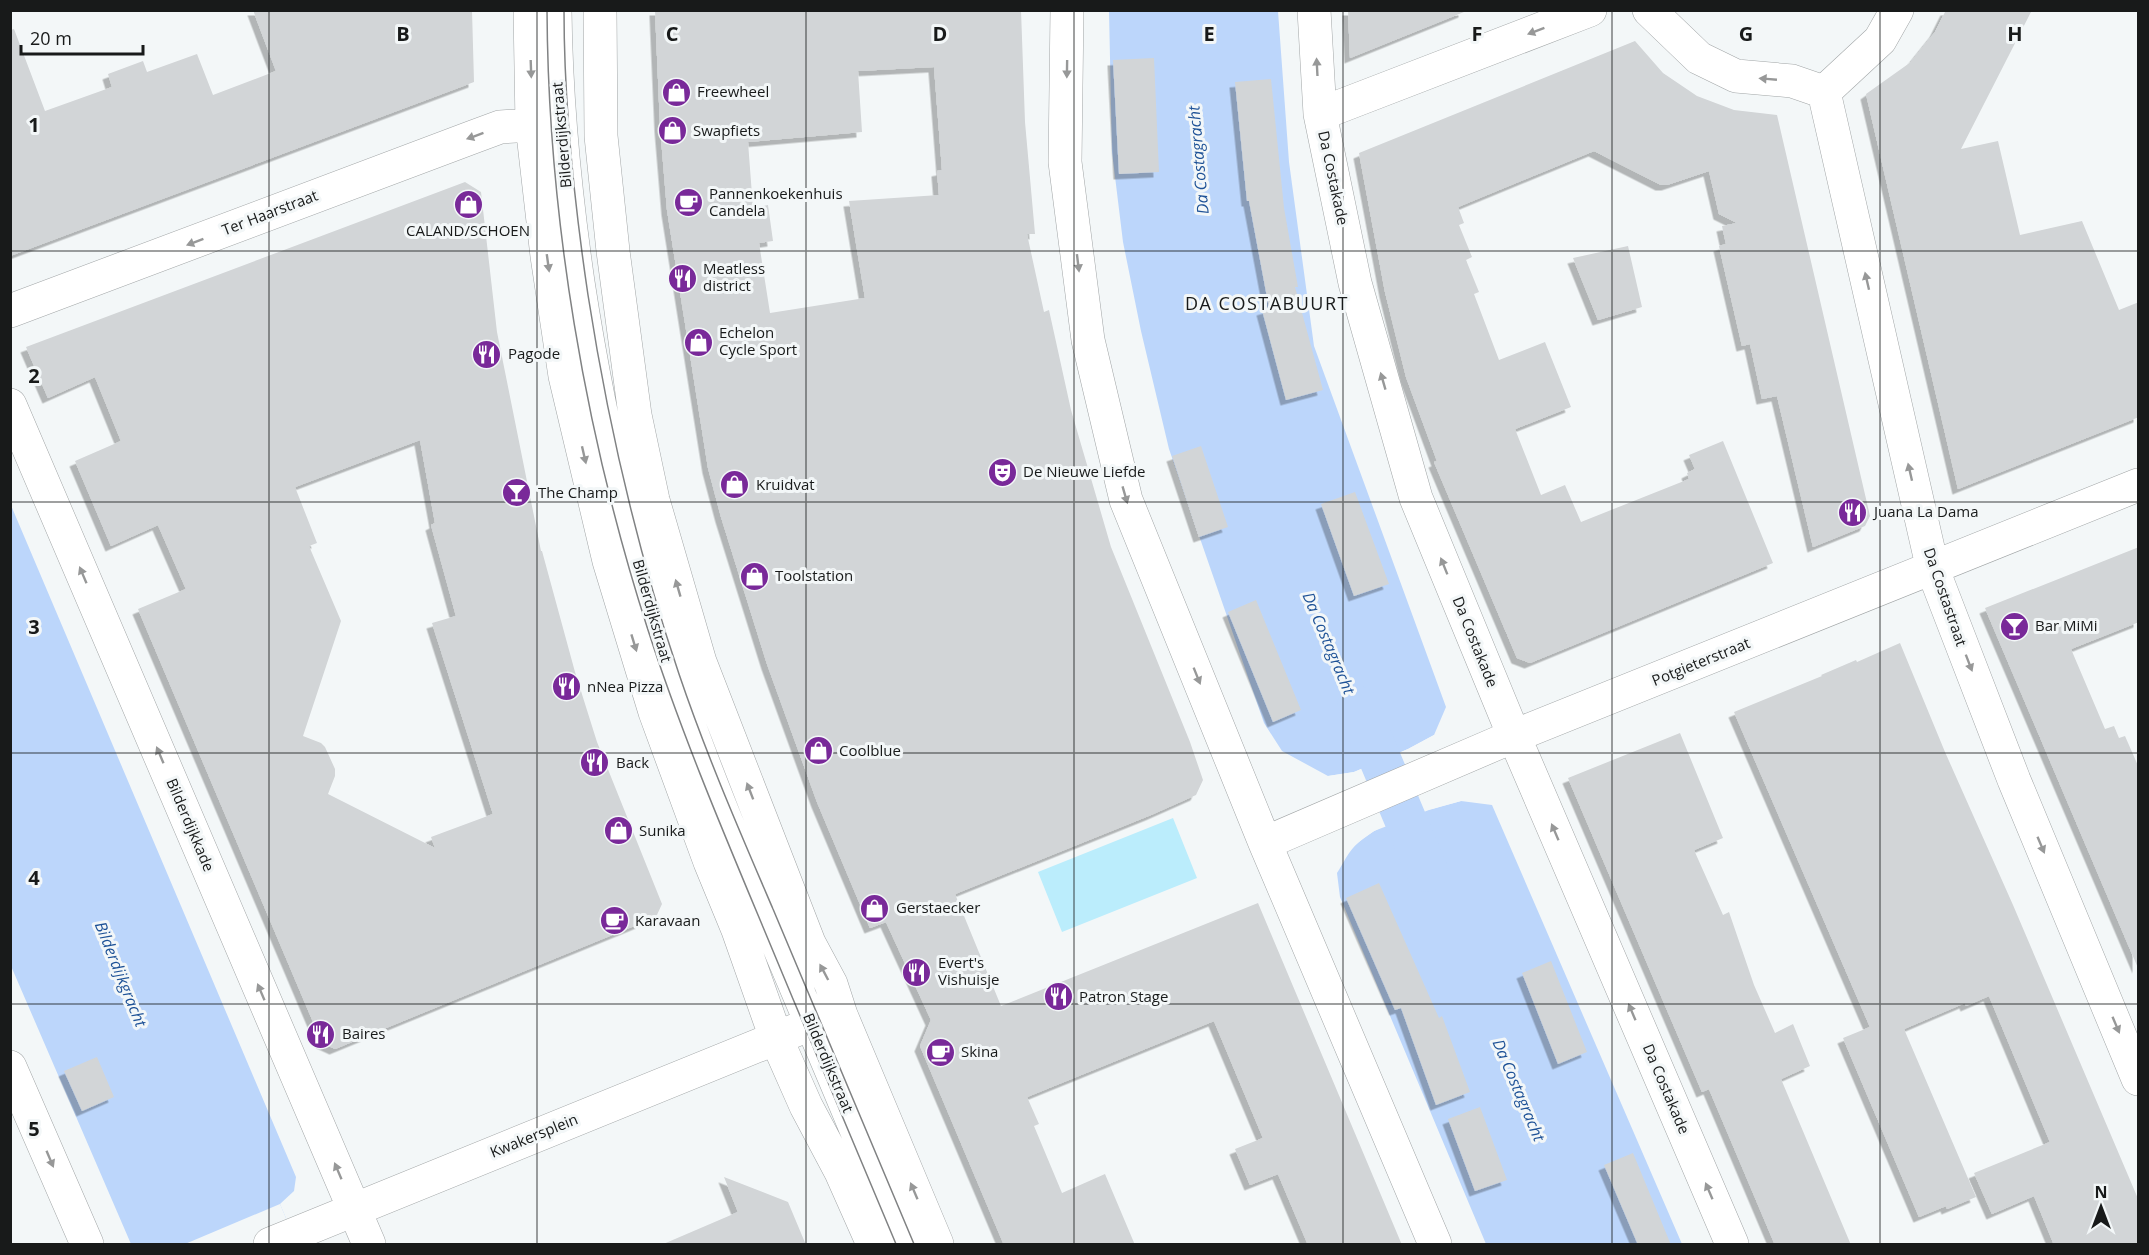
<svg xmlns="http://www.w3.org/2000/svg" width="2149" height="1255" viewBox="0 0 2149 1255" font-family="'Open Sans',sans-serif">
  <style>
    .green { fill: #bbedfc }
    .water { fill: #bcd6fb }
    .pier { fill: #f3f7f8 }
    .lines { fill: none; stroke-linecap: round; stroke-linejoin: round }
    .canal { stroke: #bcd6fb; stroke-width: 42 }
    .building { fill: #d2d5d7; fill-rule: evenodd; filter: url(#shadow) }
    .minor-casing { stroke: #a2a6a7; stroke-width: 34 }
    .minor { stroke: #fff; stroke-width: 33 }
    .tram { stroke: #808283; stroke-width: 1.5 }
    .oneway { fill: #979898 }
    .grid { fill: none; stroke: #181a1a; stroke-width: 1.5; stroke-opacity: 0.55 }
    .labels { text-anchor: middle; stroke-width: 6; stroke-linejoin: round; paint-order: stroke }
    .poi-label { font-size: 15px; fill: #181a1a; stroke: #f3f7f8; text-anchor: start }
    .street-label { font-size: 15px; fill: #181a1a; stroke: #f3f7f8 }
    .water-label { font-size: 16px; font-style: italic; fill: #1e5297; stroke: #f3f7f8 }
    .quarter-label { font-size: 18px; letter-spacing: 1.5px; fill: #181a1a; stroke: #f3f7f8 }
    .grid-label { font-size: 20px; text-anchor: middle; font-weight: bold; fill: #181a1a; stroke: #f3f7f8; stroke-width: 6; stroke-linejoin: round; paint-order: stroke }
  </style>
  <defs>
    <filter id="shadow"><feDropShadow dx="-5.5" dy="5.5" stdDeviation="0" flood-color="#0004"/></filter>
  </defs>
  <rect width="100%" height="100%" fill="#f3f7f8"/>
  <path class="green" d="M1173 818 1197 878 1062 932 1038 872Z"/>
  <path class="water" d="M1109 11H1278L1289 162 1314 346 1446 707 1434 735 1408 749 1354 772 1328 776 1282 751 1264 723 1169 449 1141 331 1123 242 1112 152Z
    M10 503 296 1177 294 1191 280 1204 297 1244H131L11 966Z
    M1461 801 1492 805 1682 1244H1486L1340 897 1337 873C1343 864 1349 850 1358 843 1383 820 1428 810 1461 801Z"/>
  <path class="pier" d="M1434 735 1435 738 1410 752 1355 775 1329 779 1328 776 1354 772 1408 749Z
    M1460 798 1461 801 1429 810 1374 831 1356 844 1355 841 1373 828 1428 807Z
    M280 1204 297 1244H185Z"/>
  <g class="lines">
    <path class="canal" d="M1358 707 1427 871"/>
  </g>
  <path class="building" d="M253 10H472L474 82 10 256V30L14 29 45 111 112 87 108 74 143 61 147 72 197 54 213 95 276 71Z
    M655 10H1021L1025 122 1035 234H1027L1044 312 1049 310 1071 410 1111 547 1190 742 1203 780 1196 795 1151 815 955 894 1001 1006 1258 903 1402 1245H1308L1278 1174 1250 1185 1235 1149 1263 1138 1214 1021 1027 1097 1039 1124 1034 1126 1062 1193 1105 1174 1135 1245H1004L920 1046 931 1020 886 922 870 928 817 802 767 664 721 517 708 468 667 210 660 126ZM934 67 942 170 937 171 939 195 849 201 865 298 770 313 759 243 773 241 768 205 753 208 748 142 862 132 858 71Z
    M1348 10H1464V12L1350 58Z
    M1946 10H2032L1961 149 1998 141 2020 235 2082 221 2119 310 2139 302V417L1958 489 1866 94 1911 62 1935 32Z
    M1635 41 1663 73 1697 96 1734 110 1777 115 1870 516 1865 526 1813 547 1777 396 1762 399 1750 344 1742 346 1719 246 1726 244 1722 226 1737 223 1719 214 1709 171 1667 185H1661L1594 151 1458 207 1464 223 1459 225 1472 257 1466 260 1479 292 1474 294 1499 360 1545 342 1571 407 1515 429 1541 495 1565 485 1581 522 1689 479 1687 473 1695 469 1689 455 1723 441 1773 563 1530 663 1517 658 1434 462 1437 461 1406 377 1385 292 1359 153Z
    M1154 58 1159 172 1119 174 1113 60Z
    M1271 79 1284 208 1298 287H1295L1323 390 1286 400 1262 310 1269 308 1249 201H1247L1235 82Z
    M465 182 481 192 497 332 541 551H542L575 672 597 742 662 904 656 917 335 1049 322 1043 138 609 186 589 158 525 111 546 75 461 121 441 95 377 48 398 26 347ZM420 440 435 523 431 525 456 616 432 623 493 814 431 837 435 848 328 794 335 776V769L325 747 321 743 303 736 341 621 309 546 317 543 295 487Z
    M1628 246 1642 307 1598 320 1573 258Z
    M1201 446 1228 527 1199 537 1172 456Z
    M1355 492 1389 584 1354 596 1321 504Z
    M2139 547V622L2071 649 2105 729 2114 726 2119 738 2125 736 2139 768 2138 968 1985 608Z
    M1256 600 1301 710 1273 722 1228 612Z
    M1900 643 1945 752 2013 905 2139 1201V1245H2054L2034 1196 1992 1214 1974 1173 2050 1142 1989 996 1966 1006 1965 1003 1904 1029 1976 1197 1947 1209 1946 1206 1919 1217 1843 1038 1870 1027 1734 712 1822 676 1821 675 1856 660 1857 662Z
    M1680 733 1723 838 1694 850 1723 915 1729 912 1754 985 1775 1033 1793 1024 1810 1066 1781 1079 1851 1245H1775L1709 1089 1702 1092 1568 778Z
    M1379 883 1439 1018 1442 1016 1470 1092 1436 1105 1401 1008 1395 1010 1346 898Z
    M1551 961 1587 1052 1558 1064 1522 973Z
    M97 1057 114 1097 82 1111 64 1071Z
    M1480 1107 1507 1180 1475 1191 1448 1119Z
    M1633 1153 1671 1245H1638L1604 1165Z
    M724 1177 788 1202 806 1245H661L738 1212Z"/>
  <g class="lines">
    <defs>
      <path id="minor" d="M530 10 532 125 547 256 565 376 609 561 655 712 710 862 738 930 776 1038 806 1106 841 1172 873 1244
        M555 10C556 101 565 192 578 282 598 413 627 542 669 667 709 789 762 905 811 1023 843 1097 873 1171 904 1244
        M600 10 601 136 613 251 635 415 653 500 700 662 809 943 831 984 841 1015 937 1244
        M1067 10 1065 162 1088 340 1126 500 1265 843 1435 1244
        M1314 10 1320 114 1355 283 1416 498 1514 736 1732 1244
        M1649 10 1699 58 1736 76 1792 81 1824 92
        M1824 92 1933 570 2014 780 2138 1079
        M1824 92 1880 40 1897 10
        M1320 114 1590 10
        M10 311 473 137 500 127 532 125
        M10 405 369 1244
        M1265 843 1514 736 2138 485
        M10 1067 87 1244
        M270 1244 796 1030"/>
    </defs>
    <use href="#minor" class="minor-casing"/>
    <use href="#minor" class="minor"/>
    <path class="tram" d="M547 10C548 216 585 435 648 630 681 732 722 829 763 927 807 1033 852 1139 896 1244
      M564 10C564 106 574 201 588 295 608 424 637 550 679 674 706 754 740 832 773 909 820 1021 867 1133 914 1244"/>
  </g>
  <defs><path id="oneway-solid" d="M-6-.8H1V-3.2L6.5 0L1 3.2V.8H-6Z" transform="scale(1.5)"/></defs>
  <g class="oneway">
    <use href="#oneway-solid" transform="translate(1536 31) rotate(159)"/>
    <use href="#oneway-solid" transform="translate(1317 67) rotate(-93)"/>
    <use href="#oneway-solid" transform="translate(531 69) rotate(88)"/>
    <use href="#oneway-solid" transform="translate(1067 69) rotate(91)"/>
    <use href="#oneway-solid" transform="translate(1768 79) rotate(-175)"/>
    <use href="#oneway-solid" transform="translate(475 136) rotate(160)"/>
    <use href="#oneway-solid" transform="translate(195 242) rotate(159)"/>
    <use href="#oneway-solid" transform="translate(548 263) rotate(82)"/>
    <use href="#oneway-solid" transform="translate(1078 263) rotate(83)"/>
    <use href="#oneway-solid" transform="translate(1867 281) rotate(-103)"/>
    <use href="#oneway-solid" transform="translate(1383 381) rotate(-106)"/>
    <use href="#oneway-solid" transform="translate(584 455) rotate(77)"/>
    <use href="#oneway-solid" transform="translate(1910 472) rotate(-103)"/>
    <use href="#oneway-solid" transform="translate(1125 495) rotate(74)"/>
    <use href="#oneway-solid" transform="translate(1444 566) rotate(-112)"/>
    <use href="#oneway-solid" transform="translate(83 575) rotate(-113)"/>
    <use href="#oneway-solid" transform="translate(678 588) rotate(-106)"/>
    <use href="#oneway-solid" transform="translate(634 643) rotate(73)"/>
    <use href="#oneway-solid" transform="translate(1969 663) rotate(69)"/>
    <use href="#oneway-solid" transform="translate(1197 676) rotate(68)"/>
    <use href="#oneway-solid" transform="translate(160 755) rotate(-113)"/>
    <use href="#oneway-solid" transform="translate(750 791) rotate(-111)"/>
    <use href="#oneway-solid" transform="translate(1555 832) rotate(-113)"/>
    <use href="#oneway-solid" transform="translate(2041 845) rotate(67)"/>
    <use href="#oneway-solid" transform="translate(824 972) rotate(-118)"/>
    <use href="#oneway-solid" transform="translate(261 992) rotate(-113)"/>
    <use href="#oneway-solid" transform="translate(1632 1012) rotate(-113)"/>
    <use href="#oneway-solid" transform="translate(2116 1025) rotate(67)"/>
    <use href="#oneway-solid" transform="translate(50 1159) rotate(67)"/>
    <use href="#oneway-solid" transform="translate(338 1171) rotate(-113)"/>
    <use href="#oneway-solid" transform="translate(914 1191) rotate(-113)"/>
    <use href="#oneway-solid" transform="translate(1709 1191) rotate(-113)"/>
  </g>
  <path class="grid" d="M269 10V1244M537 10V1244M806 10V1244M1074 10V1244M1343 10V1244M1612 10V1244M1880 10V1244M10 251H2138M10 502H2138M10 753H2138M10 1004H2138"/>
  <defs>
    <symbol id="shop-disc" viewBox="-11 -11 22 22"><circle r="9.5" fill="#792999" stroke="#f3f7f8"/><path d="M-5-2.5h2.3a2.7 3.5 0 0 1 5.4 0H5L5.5 6h-11ZM-1.5-2.5h3a1.5 2.3 0 0 0-3 0Z" fill="#fff"/></symbol>
    <symbol id="cafe-disc" viewBox="-11 -11 22 22"><circle r="9.5" fill="#792999" stroke="#f3f7f8"/><path d="M-5.5-4.5H6V0H3Q3 3.5 0 3.5H-2.5Q-5.5 3.5-5.5 0ZM3-3.2v2h1.7v-2ZM-6 4.5H4V6H-6Z" fill="#fff"/></symbol>
    <symbol id="restaurant-disc" viewBox="-11 -11 22 22"><circle r="9.5" fill="#792999" stroke="#f3f7f8"/><path d="M-5-6h1v4h1v-4h1v4h1v-4h1v5L-1.5 .5V6h-2V.5L-5-1ZM5-6V6H3V1.5H1.5Q1.5-4 5-6Z" fill="#fff"/></symbol>
    <symbol id="theatre-disc" viewBox="-11 -11 22 22"><circle r="9.5" fill="#792999" stroke="#f3f7f8"/><path d="M-5-5.5Q0-4 5-5.5V0Q5 5 0 6Q-5 5-5 0ZM-3.3-2.5H-1v1.5H-3.3ZM1-2.5H3.3v1.5H1ZM-2.8 1Q0 5.5 2.8 1Z" fill="#fff"/></symbol>
    <symbol id="bar-disc" viewBox="-11 -11 22 22"><circle r="9.5" fill="#792999" stroke="#f3f7f8"/><path d="M-6-5H6L.8 .8V4.5H3.5V6h-7V4.5H-.8V.8Z" fill="#fff"/></symbol>
  </defs>
  <g fill-rule="evenodd">
    <use href="#shop-disc" x="660" y="76" width="33" height="33"/>
    <use href="#shop-disc" x="656" y="114" width="33" height="33"/>
    <use href="#cafe-disc" x="672" y="186" width="33" height="33"/>
    <use href="#shop-disc" x="452" y="188" width="33" height="33"/>
    <use href="#restaurant-disc" x="666" y="262" width="33" height="33"/>
    <use href="#shop-disc" x="682" y="326" width="33" height="33"/>
    <use href="#restaurant-disc" x="470" y="338" width="33" height="33"/>
    <use href="#theatre-disc" x="986" y="456" width="33" height="33"/>
    <use href="#shop-disc" x="718" y="468" width="33" height="33"/>
    <use href="#bar-disc" x="500" y="476" width="33" height="33"/>
    <use href="#restaurant-disc" x="1836" y="496" width="33" height="33"/>
    <use href="#shop-disc" x="738" y="560" width="33" height="33"/>
    <use href="#bar-disc" x="1998" y="610" width="33" height="33"/>
    <use href="#restaurant-disc" x="550" y="670" width="33" height="33"/>
    <use href="#shop-disc" x="802" y="734" width="33" height="33"/>
    <use href="#restaurant-disc" x="578" y="746" width="33" height="33"/>
    <use href="#shop-disc" x="602" y="814" width="33" height="33"/>
    <use href="#shop-disc" x="858" y="892" width="33" height="33"/>
    <use href="#cafe-disc" x="598" y="904" width="33" height="33"/>
    <use href="#restaurant-disc" x="900" y="956" width="33" height="33"/>
    <use href="#restaurant-disc" x="1042" y="980" width="33" height="33"/>
    <use href="#restaurant-disc" x="304" y="1018" width="33" height="33"/>
    <use href="#cafe-disc" x="924" y="1036" width="33" height="33"/>
  </g>
  <g class="labels">
    <g class="poi-label">
      <text x="697" y="97">Freewheel</text>
      <text x="693" y="136">Swapfiets</text>
      <text x="709" y="199">Pannenkoekenhuis<tspan x="709" dy="17">Candela</tspan></text>
      <text x="468" y="236" text-anchor="middle">CALAND/SCHOEN</text>
      <text x="703" y="274">Meatless<tspan x="703" dy="17">district</tspan></text>
      <text x="719" y="338">Echelon<tspan x="719" dy="17">Cycle Sport</tspan></text>
      <text x="508" y="359">Pagode</text>
      <text x="1023" y="477">De Nieuwe Liefde</text>
      <text x="756" y="490">Kruidvat</text>
      <text x="538" y="498">The Champ</text>
      <text x="1874" y="517">Juana La Dama</text>
      <text x="775" y="581">Toolstation</text>
      <text x="2035" y="631">Bar MiMi</text>
      <text x="587" y="692">nNea Pizza</text>
      <text x="839" y="756">Coolblue</text>
      <text x="616" y="768">Back</text>
      <text x="639" y="836">Sunika</text>
      <text x="896" y="913">Gerstaecker</text>
      <text x="635" y="926">Karavaan</text>
      <text x="938" y="968">Evert's<tspan x="938" dy="17">Vishuisje</tspan></text>
      <text x="1079" y="1002">Patron Stage</text>
      <text x="342" y="1039">Baires</text>
      <text x="961" y="1057">Skina</text>
    </g>
    <g class="street-label">
      <text transform="translate(562 135) rotate(-95)" y="5">Bilderdijkstraat</text>
      <text transform="translate(1333 178) rotate(78)" y="5">Da Costakade</text>
      <text transform="translate(270 213) rotate(-21)" y="5">Ter Haarstraat</text>
      <text transform="translate(1945 597) rotate(71)" y="5">Da Costastraat</text>
      <text transform="translate(652 611) rotate(74)" y="5">Bilderdijkstraat</text>
      <text transform="translate(1475 642) rotate(68)" y="5">Da Costakade</text>
      <text transform="translate(1701 662) rotate(-22)" y="5">Potgieterstraat</text>
      <text transform="translate(190 825) rotate(67)" y="5">Bilderdijkkade</text>
      <text transform="translate(828 1063) rotate(67)" y="5">Bilderdijkstraat</text>
      <text transform="translate(1666 1089) rotate(67)" y="5">Da Costakade</text>
      <text transform="translate(534 1136) rotate(-22)" y="5">Kwakersplein</text>
    </g>
    <g class="water-label">
      <text transform="translate(1198 160) rotate(-95)" y="6">Da Costagracht</text>
      <text transform="translate(1329 643) rotate(67)" y="6">Da Costagracht</text>
      <text transform="translate(121 974) rotate(68)" y="6">Bilderdijkgracht</text>
      <text transform="translate(1519 1090) rotate(67)" y="6">Da Costagracht</text>
    </g>
    <g class="quarter-label">
      <text x="1267" y="310">DA COSTABUURT</text>
    </g>
  </g>
  <g class="grid-label">
    <text x="403" y="41">B</text>
    <text x="672" y="41">C</text>
    <text x="940" y="41">D</text>
    <text x="1209" y="41">E</text>
    <text x="1477" y="41">F</text>
    <text x="1746" y="41">G</text>
    <text x="2015" y="41">H</text>
    <text x="34" y="132">1</text>
    <text x="34" y="383">2</text>
    <text x="34" y="634">3</text>
    <text x="34" y="885">4</text>
    <text x="34" y="1136">5</text>
  </g>
  <rect width="2149" height="1255" fill="none" stroke="#181a1a" stroke-width="24"/>
  <g transform="translate(2101 1207)" stroke="#f3f7f8" stroke-width="4.5" paint-order="stroke">
  <path d="M0-4.5L10 22L0 15L-10 22Z" fill="#181a1a"/>
  <text y="-9" font-size="16" font-weight="bold" text-anchor="middle" fill="#181a1a">N</text>
  </g>
  <path d="M21 45v9h122v-9" fill="none" stroke="#181a1a" stroke-width="3"/>
  <text x="30" y="45" font-size="18" fill="#181a1a" stroke="#f3f7f8" stroke-width="4.5" paint-order="stroke">20 m</text>
</svg>
